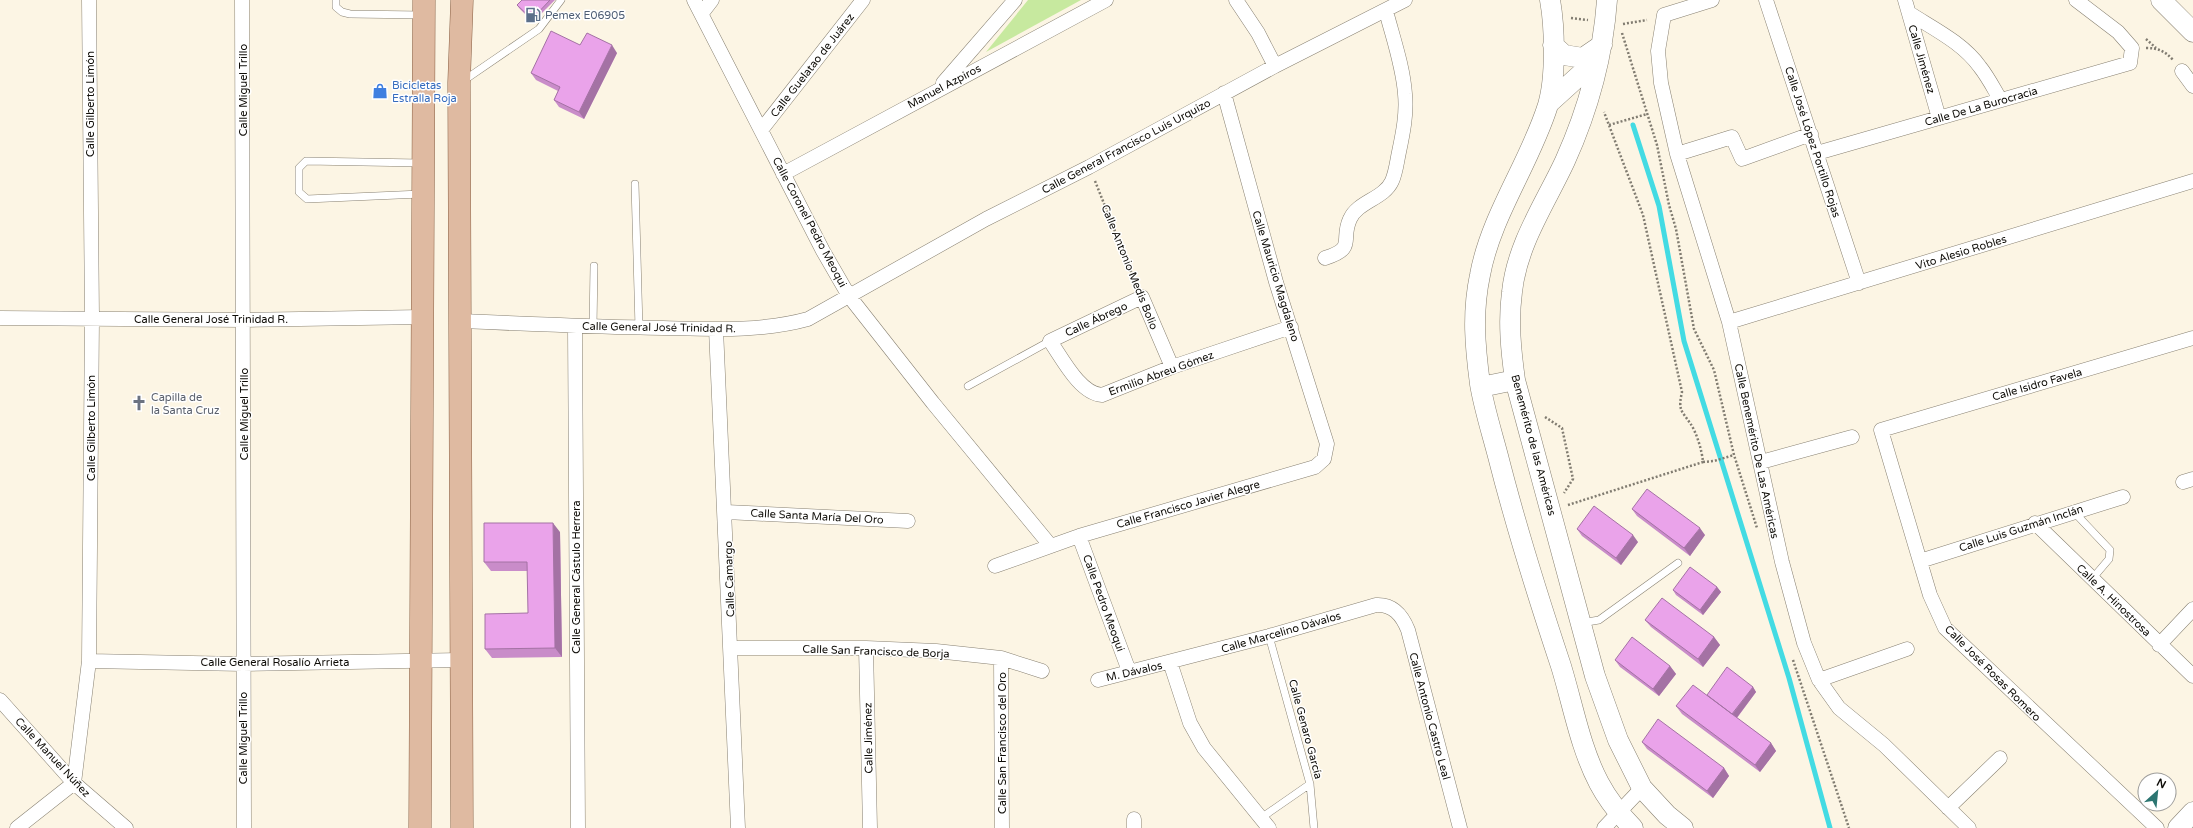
<svg xmlns="http://www.w3.org/2000/svg" width="2193" height="828" viewBox="0 0 2193 828" font-family="'Varela Round',sans-serif">
  <style>
    .green { fill: #c7e99f }
    .lines { fill: none; stroke-linecap: round; stroke-linejoin: round }
    .stream { stroke: #43dbe3; stroke-width: 5 }
    .lane-casing { stroke: #888172; stroke-width: 8 }
    .street-casing { stroke: #888172; stroke-width: 15 }
    .secondary-casing { stroke: #888172; stroke-width: 21 }
    .primary-casing { stroke: #885f43; stroke-width: 23 }
    .path { stroke: #817c71; stroke-width: 2.5; stroke-dasharray: 2 2; stroke-linecap: butt }
    .lane { stroke: #fff; stroke-width: 7 }
    .street { stroke: #fff; stroke-width: 14 }
    .secondary { stroke: #fff; stroke-width: 20 }
    .primary { stroke: #dfbaa1; stroke-width: 22 }
    .wall { fill: #c98cc9 }
    .shaded-wall { fill: #a472a4 }
    .building { fill: #eaa3ea; stroke: #a472a4 }
    .labels { text-anchor: middle; stroke-width: 3; stroke-linejoin: round; paint-order: stroke }
    .service-label { font-size: 11px; fill: #4e5e75; stroke: #fff; text-anchor: start }
    .street-label { font-size: 11px; fill: #0e0c07; stroke: #fff }
    .shop-label { font-size: 11px; fill: #366cbe; stroke: #fff; text-anchor: start }
    .worship-label { font-size: 11px; fill: #5b616d; stroke: #fff; text-anchor: start }
  </style>
  <rect width="100%" height="100%" fill="#fcf5e4"/>
  <path class="green" d="M1028 0H1081L986 52Z"/>
  <g class="lines">
    <path class="stream" d="M1633 125 1659 206 1684 341 1789 678 1830 828"/>
    <defs>
      <path id="lane" d="M336 0V7L342 12 350 14 421 15
        M463 81 539 29 561 0
        M420 163 306 161 299 168V192L307 199 421 194
        M635 184 639 328
        M593 327 594 266
        M968 386 1050 341
        M2074 512 2110 550 2109 559 2092 579
        M1581 623 1599 620 1678 563
        M1269 636 1310 784 1314 828
        M1261 818 1310 784"/>
      <path id="street" d="M242 0 244 828
        M694 0 823 251 849 296 933 403 1050 545
        M1236 0 1258 33 1275 66
        M1712 0 1664 15 1658 51 1661 83 1677 154 1729 322 1782 562 1804 643 1819 680 1839 708 1884 745 1969 828
        M1766 0 1859 283
        M1905 0 1939 118
        M702 13 712 0
        M1909 13C1934 29 1963 43 1980 67 1988 77 1994 89 2000 99
        M2182 71 2193 86
        M943 83 1015 0
        M762 129 863 0
        M1817 153 2130 63 2132 48 2118 32 2076 0
        M1677 154 1732 137 1742 159 1811 134
        M783 174 1106 0
        M1325 258C1357 248 1340 240 1350 219 1358 201 1384 199 1392 181 1396 172 1397 161 1399 152 1403 133 1407 113 1405 94 1403 66 1393 38 1386 11
        M0 318 244 320 422 317
        M461 321C528 324 595 327 663 328 711 329 761 332 808 319L986 219 1089 167 1275 66 1405 0
        M1729 322 2193 181
        M575 327 578 828
        M716 329 738 828
        M1172 367 1142 297 1050 341C1062 358 1080 394 1102 395L1172 367 1291 327
        M1761 462 1852 437
        M2183 482 2193 479
        M726 512 908 521
        M2035 523 2193 676
        M1079 536 1129 671
        M1920 561 2123 497
        M995 566 1079 536 1315 467 1324 459 1327 444 1276 282 1224 93
        M2159 645 2193 609
        M732 648H866L936 651 1001 658 1042 671
        M866 648 870 828
        M1001 658 1002 828
        M89 661 243 664 460 660
        M1170 662 1190 723 1204 748 1269 828
        M1098 680 1269 636 1376 605C1393 604 1402 615 1408 630L1460 828
        M1819 680 1907 649
        M0 700 74 783 126 828
        M1948 808 2000 758
        M1134 819V828
        M17 828 74 783 89 661 92 318 89 0
        M1604 828 1642 788
        M2157 828 1945 628 1930 595 1881 430 2193 338"/>
      <path id="secondary" d="M1550 0C1555 28 1556 78 1548 105 1530 163 1491 215 1480 275 1472 313 1475 346 1480 384 1484 408 1492 433 1498 456 1516 527 1538 597 1561 666 1573 705 1580 747 1599 783 1608 800 1620 815 1633 828
        M1607 0C1603 56 1588 110 1565 161 1545 204 1517 244 1512 292 1508 322 1511 351 1515 380L1595 676 1618 740 1642 788 1667 815 1683 828
        M2161 0 2193 32
        M1553 45 1564 55 1583 58 1602 45
        M1549 103 1581 74 1597 64
        M1481 387 1515 380
        M2178 828 2193 812"/>
      <path id="primary" d="M420 828 424 0
        M462 828 459 83 462 0"/>
    </defs>
    <use href="#lane" class="lane-casing"/>
    <use href="#street" class="street-casing"/>
    <use href="#secondary" class="secondary-casing"/>
    <use href="#primary" class="primary-casing"/>
    <path class="path" d="M1571 18 1588 20
      M1623 24 1647 20
      M1622 33 1657 145 1669 205 1676 229 1694 329 1714 370 1734 455 1757 528
      M2146 39 2156 48
      M2146 48C2158 48 2165 51 2173 60
      M1609 125 1647 114
      M1095 181 1136 284
      M1545 417 1562 428 1573 479 1564 493
      M1703 462 1714 461 1734 455
      M1568 505 1703 462C1702 451 1697 433 1690 423 1681 410 1678 410 1682 392L1643 215 1604 112
      M1793 660 1849 828"/>
    <use href="#lane" class="lane"/>
    <use href="#street" class="street"/>
    <use href="#secondary" class="secondary"/>
    <use href="#primary" class="primary"/>
  </g>
  <path class="wall" d="M522 0H555L533 22 519 8 517 5Z
    M580 45 617 53 584 119 559 107 554 100 558 91 536 80 531 73Z
    M1632 509 1705 535 1690 556 1637 516Z
    M1577 529 1638 542 1621 565 1582 536Z
    M560 532 562 657 492 658 485 649 528 613V571H491L484 562Z
    M1717 587 1721 592 1703 615 1676 595 1673 590Z
    M1645 620 1714 637 1720 645 1703 667 1651 627Z
    M1615 660 1670 666 1676 674 1659 696 1620 667Z
    M1753 687 1756 692 1737 718 1771 743 1776 751 1760 772 1682 714 1676 706 1707 695Z
    M1642 742 1724 768 1729 776 1713 798 1647 749Z"/>
  <path class="shaded-wall" d="M612 45 617 53 584 119 579 112Z
    M553 523 560 532 562 657 555 648Z
    M1700 528 1705 535 1690 556 1684 548Z
    M1633 535 1638 542 1621 565 1616 558Z
    M1717 587 1721 592 1703 615 1700 610Z
    M1714 637 1720 645 1703 667 1698 659Z
    M1670 666 1676 674 1659 696 1653 689Z
    M1753 687 1756 692 1735 720 1732 715Z
    M1771 743 1776 751 1760 772 1755 765Z
    M1724 768 1729 776 1713 798 1707 791Z"/>
  <path class="building" d="M522 0H550L532 19 517 5Z
    M551 31 580 45 587 33 612 45 579 112 554 100 560 87 531 73Z
    M1647 489 1700 528 1684 548 1632 509Z
    M1594 506 1633 535 1616 558 1577 529Z
    M484 523H553L555 648 485 649V614L528 613 527 562H484Z
    M1690 567 1717 587 1700 610 1673 590Z
    M1662 598 1714 637 1698 659 1645 620Z
    M1632 637 1670 666 1653 689 1615 660Z
    M1727 667 1753 687 1732 714 1707 695Z
    M1693 685 1771 743 1755 765 1676 706Z
    M1658 719 1724 768 1707 791 1642 742Z"/>
  <defs>
    <symbol id="fuel-bare" viewBox="-9 -9 18 18"><path d="M-5.5-6h7V0h2V4h1.3V-2.5L3-4.5l.8-.8L6-3V5H2.5V1h-1V6h-7ZM-4.2-4.7v3.2H.2V-4.7Z" fill="#5c6f8a" stroke="#fff" stroke-width="2.5" paint-order="stroke"/></symbol>
    <symbol id="shop-bare" viewBox="-9 -9 18 18"><path d="M-5-2.5h2.3a2.7 3.5 0 0 1 5.4 0H5L5.5 6h-11ZM-1.5-2.5h3a1.5 2.3 0 0 0-3 0Z" fill="#3f7fe0" stroke="#fff" stroke-width="2.5" paint-order="stroke"/></symbol>
    <symbol id="church-bare" viewBox="-9 -9 18 18"><path d="M-1.2-6h2.4v3.5h3.3v2.4h-3.3V6h-2.4V-.1h-3.3v-2.4h3.3Z" fill="#6b7280" stroke="#fff" stroke-width="2.5" paint-order="stroke"/></symbol>
  </defs>
  <g fill-rule="evenodd">
    <use href="#fuel-bare" x="522" y="4" width="22" height="22"/>
    <use href="#shop-bare" x="369" y="80" width="22" height="22"/>
    <use href="#church-bare" x="128" y="392" width="22" height="22"/>
  </g>
  <g class="labels">
    <g class="service-label">
      <text x="545" y="19">Pemex E06905</text>
    </g>
    <g class="street-label">
      <text transform="translate(1922 59) rotate(74)" y="4">Calle Jiménez</text>
      <text transform="translate(812 65) rotate(-52)" y="4">Calle Guelatao de Juárez</text>
      <text transform="translate(944 86) rotate(-28)" y="4">Manuel Azpiros</text>
      <text transform="translate(243 90) rotate(-90)" y="4">Calle Miguel Trillo</text>
      <text transform="translate(90 104) rotate(-90)" y="4">Calle Gilberto Limón</text>
      <text transform="translate(1981 106) rotate(-16)" y="4">Calle De La Burocracia</text>
      <text transform="translate(1813 142) rotate(72)" y="4">Calle José López Portillo Rojas</text>
      <text transform="translate(1126 146) rotate(-28)" y="4">Calle General Francisco Luis Urquizo</text>
      <text transform="translate(810 222) rotate(62)" y="4">Calle Coronel Pedro Meoqui</text>
      <text transform="translate(1961 252) rotate(-17)" y="4">Vito Alesio Robles</text>
      <text transform="translate(1130 267) rotate(68)" y="4">Calle Antonio Medis Bolio</text>
      <text transform="translate(1276 276) rotate(73)" y="4">Calle Mauricio Magdaleno</text>
      <text x="211" y="323">Calle General José Trinidad R.</text>
      <text transform="translate(1096 319) rotate(-25)" y="4">Calle Ábrego</text>
      <text transform="translate(659 327) rotate(1)" y="4">Calle General José Trinidad R.</text>
      <text transform="translate(1161 373) rotate(-20)" y="4">Ermilio Abreu Gómez</text>
      <text transform="translate(2037 384) rotate(-16)" y="4">Calle Isidro Favela</text>
      <text transform="translate(244 414) rotate(-90)" y="4">Calle Miguel Trillo</text>
      <text transform="translate(91 428) rotate(-90)" y="4">Calle Gilberto Limón</text>
      <text transform="translate(1534 445) rotate(75)" y="4">Benemérito de las Américas</text>
      <text transform="translate(1757 451) rotate(78)" y="4">Calle Benemérito De Las Américas</text>
      <text transform="translate(1188 504) rotate(-16)" y="4">Calle Francisco Javier Alegre</text>
      <text transform="translate(817 516) rotate(3)" y="4">Calle Santa María Del Oro</text>
      <text transform="translate(2021 528) rotate(-18)" y="4">Calle Luis Guzmán Inclán</text>
      <text transform="translate(576 577) rotate(-90)" y="4">Calle General Cástulo Herrera</text>
      <text transform="translate(729 579) rotate(-92)" y="4">Calle Camargo</text>
      <text transform="translate(2114 600) rotate(44)" y="4">Calle A. Hinostrosa</text>
      <text transform="translate(1104 603) rotate(70)" y="4">Calle Pedro Meoqui</text>
      <text transform="translate(1281 632) rotate(-16)" y="4">Calle Marcelino Dávalos</text>
      <text transform="translate(876 651) rotate(2)" y="4">Calle San Francisco de Borja</text>
      <text x="275" y="666">Calle General Rosalío Arrieta</text>
      <text transform="translate(1134 671) rotate(-13)" y="4">M. Dávalos</text>
      <text transform="translate(1993 673) rotate(45)" y="4">Calle José Rosas Romero</text>
      <text transform="translate(1430 716) rotate(75)" y="4">Calle Antonio Castro Leal</text>
      <text transform="translate(1306 729) rotate(75)" y="4">Calle Genaro García</text>
      <text transform="translate(243 738) rotate(-90)" y="4">Calle Miguel Trillo</text>
      <text transform="translate(868 738) rotate(-91)" y="4">Calle Jiménez</text>
      <text transform="translate(1002 743) rotate(-90)" y="4">Calle San Francisco del Oro</text>
      <text transform="translate(53 757) rotate(47)" y="4">Calle Manuel Núñez</text>
    </g>
    <g class="shop-label">
      <text x="392" y="89">Bicicletas<tspan x="392" dy="13">Estralla Roja</tspan></text>
    </g>
    <g class="worship-label">
      <text x="151" y="401">Capilla de<tspan x="151" dy="13">la Santa Cruz</tspan></text>
    </g>
  </g>
  <g transform="translate(2157 792) rotate(27)"><circle r="19" fill="#ffffff" stroke="#9f9e9c"/>
  <path d="M0-3L7 15L0 10L-7 15Z" fill="#2c7571"/>
  <text y="-6" font-size="11" font-weight="bold" text-anchor="middle" fill="#0e0c07">N</text>
  </g>
</svg>
